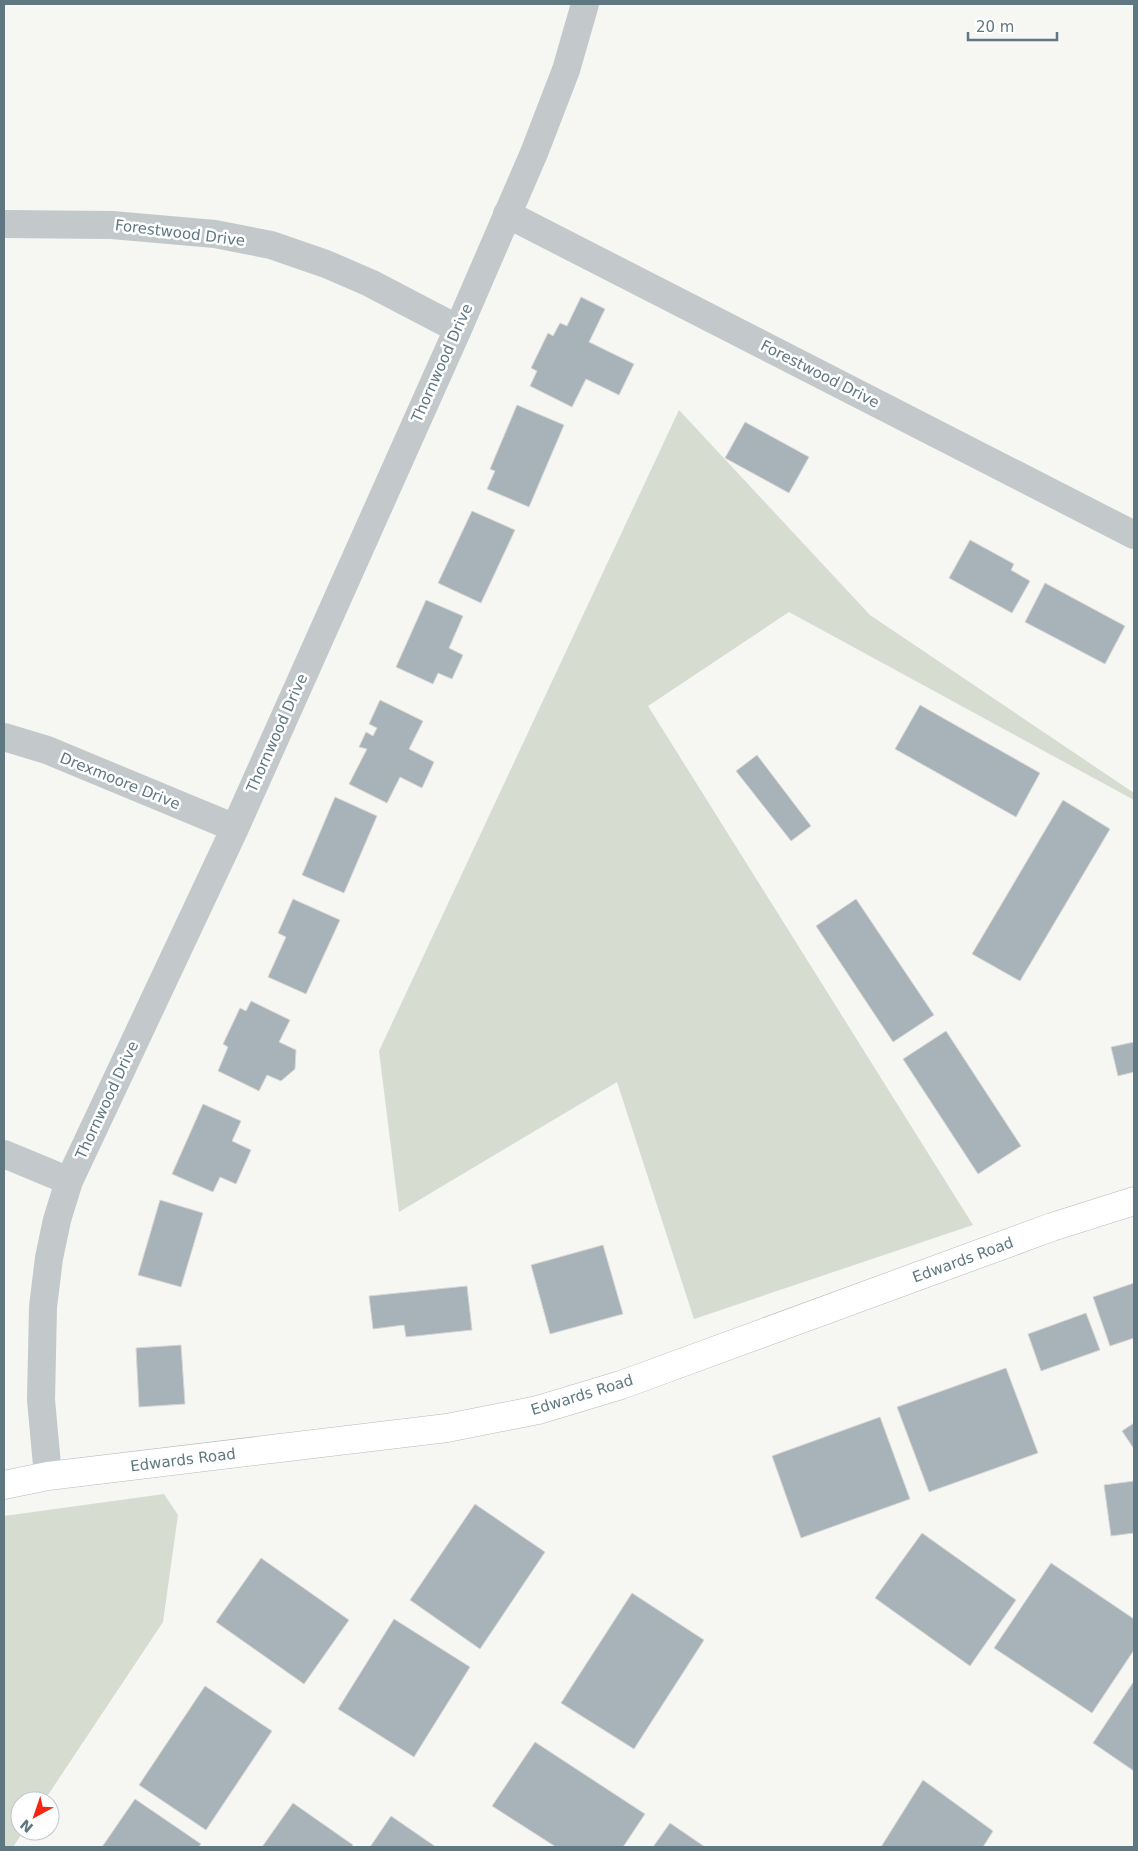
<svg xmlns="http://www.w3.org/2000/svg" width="1138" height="1851" viewBox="0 0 1138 1851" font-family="'DejaVu Sans',sans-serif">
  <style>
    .green { fill: #d7dcd1 }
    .building { fill: #a7b3b8; stroke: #d8d7d5 }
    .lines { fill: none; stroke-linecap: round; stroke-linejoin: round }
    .secondary-casing { stroke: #b2bbbe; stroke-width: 29 }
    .minor { stroke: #c3c8cb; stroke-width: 28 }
    .secondary { stroke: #fff; stroke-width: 28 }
    .labels { text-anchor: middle; stroke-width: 5; stroke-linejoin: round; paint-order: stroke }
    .street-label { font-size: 15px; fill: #5e7781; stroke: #fff }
  </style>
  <rect width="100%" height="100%" fill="#f6f6f2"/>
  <path class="green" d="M679 410 870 615 1134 793V800L789 612 648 706 973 1225 694 1319 617 1082 399 1212 379 1051Z
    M164 1494 178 1515 163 1622 44 1801H20V1831H24L13 1847H4V1516Z"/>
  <path class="building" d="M581 297 605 309 589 342 634 364 619 395 586 379 572 407 530 386 537 371 531 368 548 333 553 336 560 323 567 326Z
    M517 405 564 425 529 507 487 489 495 471 490 469Z
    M745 422 809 457 789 493 725 458Z
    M472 511 515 530 481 603 438 583Z
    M970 540 1014 564 1011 570 1030 581 1012 613 949 578Z
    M1045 583 1125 626 1105 664 1025 622Z
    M426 600 463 616 449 648 463 655 452 679 438 673 433 684 396 667Z
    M380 700 423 721 409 749 434 762 422 788 400 777 387 803 349 784 367 749 359 747 366 732 373 736 377 728 369 724Z
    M920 705 1040 773 1016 817 895 749Z
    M757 755 811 826 791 841 736 771Z
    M335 797 377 816 344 893 302 875Z
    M1063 800 1110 829 1020 981 972 954Z
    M293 899 340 920 306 994 268 977 286 937 278 933Z
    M856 899 934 1015 893 1042 816 926Z
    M251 1001 290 1020 279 1042 296 1050 295 1069 281 1081 267 1075 259 1091 218 1071 228 1047 223 1044 240 1008 246 1011Z
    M946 1031 1021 1146 978 1174 903 1059Z
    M1134 1042V1072L1118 1076 1111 1047Z
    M203 1104 241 1121 232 1141 251 1150 236 1184 220 1177 213 1192 172 1174Z
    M160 1200 203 1213 181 1287 138 1275Z
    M603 1245 623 1314 550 1334 531 1265Z
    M1134 1283V1338L1110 1346 1093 1297Z
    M467 1286 472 1330 406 1337 404 1325 373 1329 369 1296Z
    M1086 1313 1100 1350 1041 1371 1028 1334Z
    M181 1345 185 1404 139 1407 136 1348Z
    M1006 1368 1038 1453 929 1492 897 1407Z
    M880 1417 910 1499 801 1538 772 1456Z
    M1134 1423V1449L1122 1431Z
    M1134 1481V1533L1111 1536 1104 1485Z
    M475 1504 545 1552 480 1649 410 1600Z
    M922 1533 1016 1600 970 1666 875 1598Z
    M261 1558 349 1620 304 1684 216 1622Z
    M1051 1563 1134 1619V1650L1092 1713 994 1648Z
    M632 1593 704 1640 634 1749 561 1703Z
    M394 1619 470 1667 414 1757 338 1709Z
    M1134 1681V1771L1093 1743Z
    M205 1686 272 1731 206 1830 139 1785Z
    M535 1742 645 1814 623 1847H556L492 1806Z
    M923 1780 993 1831 983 1847H881Z
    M135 1799 201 1844 198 1847H102Z
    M293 1803 353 1845 351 1847H262Z
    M391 1816 436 1847H370Z
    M670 1823 705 1847H653Z"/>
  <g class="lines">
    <defs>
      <path id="secondary" d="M4 1485 48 1476 447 1428 538 1410 621 1385 1052 1227 1134 1201"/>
    </defs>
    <use href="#secondary" class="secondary-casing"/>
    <path class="minor" d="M507 214 1134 535
      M4 224 112 225 215 234 271 245 326 264 370 283 458 329
      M4 737 47 750 235 828
      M4 1154 69 1181
      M48 1476 41 1400 43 1307 49 1258 57 1220 69 1181 235 828 458 329 534 153 566 70 585 4"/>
    <use href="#secondary" class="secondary"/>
  </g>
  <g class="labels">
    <g class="street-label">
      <text transform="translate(180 233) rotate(7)" y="5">Forestwood Drive</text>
      <text transform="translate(442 363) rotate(-66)" y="5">Thornwood Drive</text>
      <text transform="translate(820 374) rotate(27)" y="5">Forestwood Drive</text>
      <text transform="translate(277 733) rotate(-66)" y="5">Thornwood Drive</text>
      <text transform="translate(120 781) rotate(22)" y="5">Drexmoore Drive</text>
      <text transform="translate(107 1100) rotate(-65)" y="5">Thornwood Drive</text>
      <text transform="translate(963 1260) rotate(-20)" y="5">Edwards Road</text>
      <text transform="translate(582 1395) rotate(-17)" y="5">Edwards Road</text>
      <text transform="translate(183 1460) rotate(-7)" y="5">Edwards Road</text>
    </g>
  </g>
  <rect width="1138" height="1851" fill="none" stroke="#5e7781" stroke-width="10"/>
  <g transform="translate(35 1816) rotate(220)"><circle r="24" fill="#ffffff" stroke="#bfc9cd"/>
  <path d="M0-4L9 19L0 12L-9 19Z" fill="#f52714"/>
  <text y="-8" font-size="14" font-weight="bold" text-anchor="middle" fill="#5e7781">N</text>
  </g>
  <path d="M968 32v8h89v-8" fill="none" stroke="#5e7781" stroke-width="2.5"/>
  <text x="976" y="32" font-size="15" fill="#5e7781" stroke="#ffffff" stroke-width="4" paint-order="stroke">20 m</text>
</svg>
